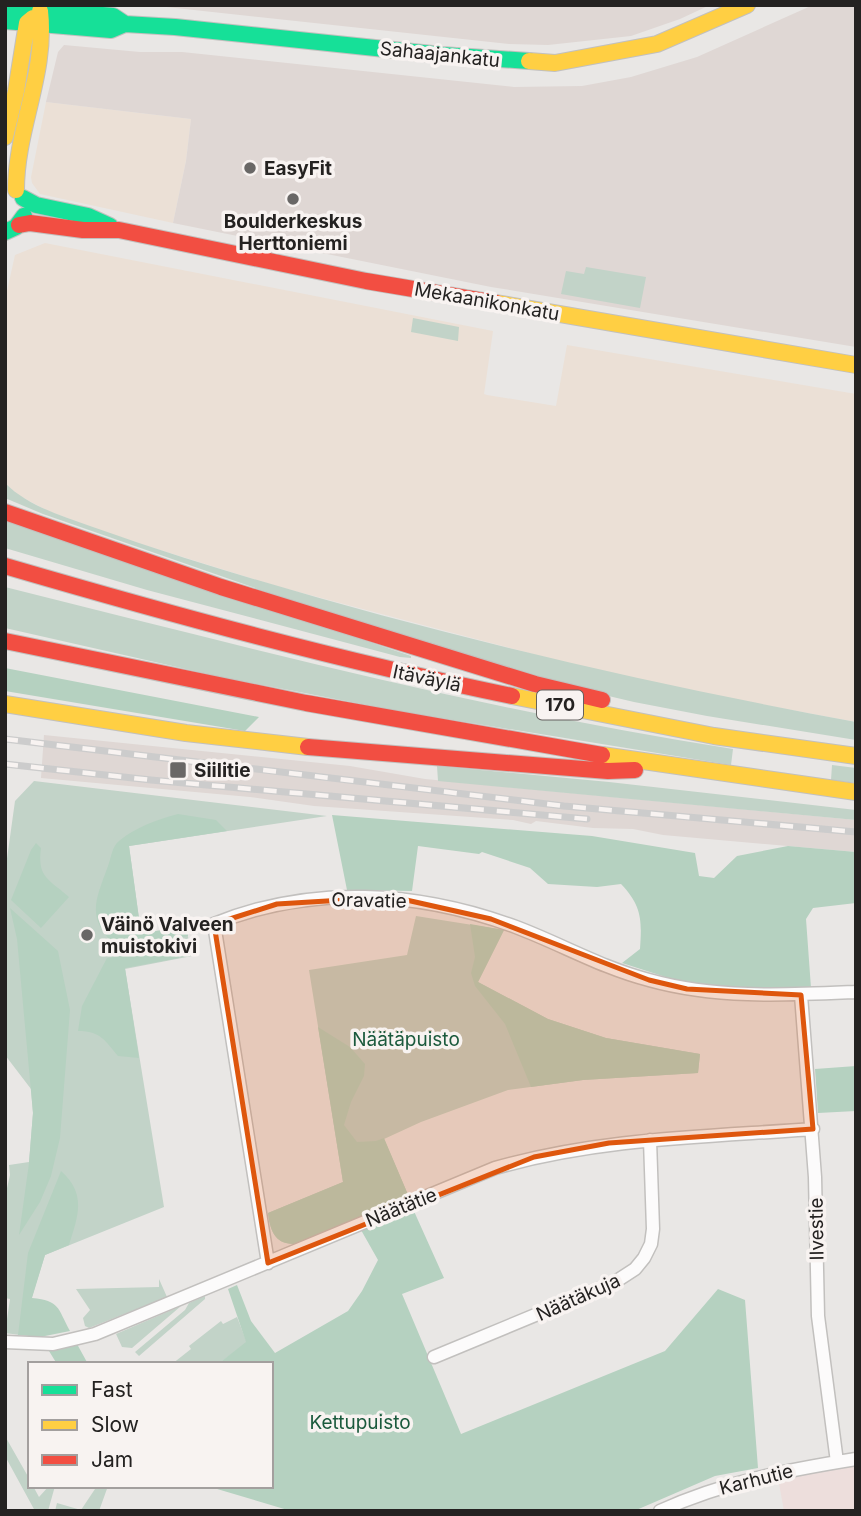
<svg xmlns="http://www.w3.org/2000/svg" width="861" height="1516" viewBox="0 0 861 1516" font-family="Inter,sans-serif">
  <style>
    .commercial { fill: #ebe0d6 }
    .built { fill: #dfd7d4 }
    .education { fill: #eddedc }
    .green { fill: #c2d3c8 }
    .forest { fill: #b5d1c0 }
    .lines { fill: none; stroke-linecap: round; stroke-linejoin: round }
    .street-casing { stroke: #c2c0be; stroke-width: 15 }
    .fast-casing { stroke: #c2c0be; stroke-width: 18 }
    .slow-casing { stroke: #c2c0be; stroke-width: 18 }
    .jam-casing { stroke: #c2c0be; stroke-width: 18 }
    .street { stroke: #fcfbfb; stroke-width: 12 }
    .fast { stroke: #16e098; stroke-width: 16 }
    .slow { stroke: #ffcf43; stroke-width: 16 }
    .jam { stroke: #f24e42; stroke-width: 16 }
    .rail-casing { stroke: #ccc; stroke-width: 7 }
    .rail { stroke: #f8f3f1; stroke-width: 4.5; stroke-dasharray: 13; stroke-linecap: butt }
    .marked { fill: #de560d; fill-opacity: 0.2; stroke: #de560d; stroke-width: 5; stroke-linejoin: round }
    .poi-dot { fill: #696766; stroke: #f8f3f1; stroke-width: 2.5 }
    .labels { text-anchor: middle; stroke-width: 7; stroke-linejoin: round; paint-order: stroke }
    .shield { fill: #f8f3f1; stroke: #64615f; stroke-width: 2 }
    .shield-label { font-size: 18px; font-weight: bold; fill: #242221 }
    .street-label { font-size: 19px; fill: #242221; stroke: #f8f3f1 }
    .poi-label { font-size: 19px; font-weight: bold; fill: #242221; stroke: #f8f3f1; text-anchor: start }
    .park-label { font-size: 19px; fill: #1b5a3d; stroke: #f8f3f1 }
  </style>
  <rect width="100%" height="100%" fill="#e9e7e5"/>
  <path class="commercial" d="M46 102 191 119 186 161 173 223 40 194 32 183 31 177Z
    M45 243 493 331 484 394 487 395 556 406 567 345 856 394V722L727 698 578 666 276 586 112 535 46 510 18 495 5 483V300L15 255Z"/>
  <path class="built" d="M148 5H710L680 19 631 36 548 45 509 44Z
    M813 5H856V347L491 287 173 223 186 161 191 119 46 102 58 52 64 45 140 52H182L514 87 582 86 631 77 697 57Z
    M44 735 350 766 425 779 856 820V852L663 835 633 829 593 828 536 821 531 824 513 820 314 806 250 797 41 778Z"/>
  <path class="education" d="M856 1465V1511H784L778 1478Z"/>
  <path class="green" d="M586 267 646 277 640 308 561 294 566 271 584 274Z
    M413 318 459 327 458 341 411 332Z
    M5 483C28 506 60 515 90 526 122 537 153 548 185 558 405 627 629 680 856 722V740L707 716 634 702 562 685 278 596 43 514 5 498Z
    M5 519 411 656V658L400 657 147 590 5 548Z
    M5 587C246 647 487 711 733 749L731 765 398 711 221 677 5 628Z
    M832 765 856 768V783L831 780Z
    M437 766 609 782 856 810V820L438 781Z
    M34 781 327 816 129 846 141 933 186 927 192 956 125 969 164 1207 45 1255 20 1335 5 1333 10 1299 5 1298V1197L10 1175 9 1165 29 1162 33 1113 31 1089 5 1055V873L15 801Z
    M416 916 504 930 478 982 548 1019 606 1038 700 1054 698 1073 583 1080 508 1090 421 1122 384 1139 409 1197 294 1244C274 1244 270 1229 268 1213L343 1182 309 970 407 955Z
    M159 1279 167 1297 89 1328 85 1326 83 1318 90 1310 76 1289 159 1287Z
    M205 1296V1299L139 1356 135 1352 185 1310 189 1303Z
    M181 1306 132 1348 122 1347 116 1334Z
    M237 1317 247 1343 218 1364H172L191 1349 189 1346 221 1321 223 1324Z
    M5 1436 30 1480V1486H33L39 1497 49 1486H55L48 1511H35L5 1456Z
    M97 1486H108L99 1511H55L57 1503 81 1510Z"/>
  <path class="forest" d="M5 668 259 717 245 731 5 691Z
    M178 814 216 820 227 831 129 846 141 933 186 927 188 936 119 949C86 919 94 904 108 866 111 858 112 846 119 841 136 827 156 820 178 814Z
    M332 815 592 836 695 853 699 876 714 878 737 856 788 846 856 852V903L813 908 806 919 811 988 732 989 678 981 622 963 640 949C642 920 642 906 621 884L597 887 548 884 530 868 482 852 479 854 418 846 412 891 347 890Z
    M36 843 41 848C37 878 49 879 69 897L41 928 11 900 31 850Z
    M10 908 58 951 70 1010 60 1138 51 1176 40 1202 19 1235 29 1163 33 1113 17 939Z
    M470 924 504 930 478 982 548 1019 606 1038 700 1054 698 1073 583 1080 531 1087 505 1024 475 986 471 973 475 957Z
    M178 948 179 958 125 968 139 1058 118 1056C105 1041 101 1031 78 1031L82 1006 107 958Z
    M318 1027 350 1047 365 1064 364 1076 351 1102 344 1125 357 1142 376 1141 384 1138 409 1197 294 1244C274 1244 270 1229 268 1213L343 1182Z
    M856 1066V1111L818 1113 815 1069Z
    M61 1171C87 1194 78 1216 69 1245L45 1255 32 1298C60 1301 57 1307 70 1331L40 1337 18 1335 28 1253Z
    M413 1209 444 1278 402 1294 461 1434 665 1351 718 1289 745 1300 758 1468 715 1476 634 1511H291L207 1486H271V1364H218L246 1342 228 1289 237 1285 251 1321 275 1353 348 1311 362 1291 378 1260 361 1230Z
    M77 1344 88 1364H57L49 1351Z"/>
  <g class="lines">
    <defs>
      <path id="street" d="M801 995 815 1177 818 1316 837 1462
        M268 1263 214 924C312 884 418 891 516 927 561 944 602 968 649 980 717 999 787 995 856 992
        M5 1342 53 1344 95 1334 495 1168C600 1138 704 1137 813 1129
        M434 1357 615 1282 635 1269 644 1258 651 1244 653 1229 650 1140
        M660 1511C723 1482 788 1470 856 1459"/>
      <path id="fast" d="M5 6 113 16 125 24
        M5 21 111 30 125 24 175 27 442 55 529 61
        M23 198 36 205 88 216 110 226
        M5 232 16 227 24 216"/>
      <path id="slow" d="M529 61 555 63 657 44 747 5
        M5 137 16 91 27 23 33 18
        M16 190C16 128 47 74 40 11
        M496 303 856 365
        M512 696 714 736 856 756
        M5 704 186 733 308 747
        M602 755 856 792"/>
      <path id="jam" d="M19 225 30 223 83 230H119L366 281 496 303
        M5 512 221 587 535 684 602 700
        M5 566C173 615 341 661 512 696
        M5 641 306 703 602 755
        M308 747 608 771 635 770"/>
    </defs>
    <use href="#street" class="street-casing"/>
    <use href="#fast" class="fast-casing"/>
    <use href="#slow" class="slow-casing"/>
    <use href="#jam" class="jam-casing"/>
    <use href="#street" class="street"/>
    <use href="#fast" class="fast"/>
    <use href="#slow" class="slow"/>
    <use href="#jam" class="jam"/>
    <defs>
      <path id="rail" d="M5 739 564 806 856 832
        M5 764 151 780 587 819"/>
    </defs>
    <use href="#rail" class="rail-casing"/>
    <use href="#rail" class="rail"/>
  </g>
  <path class="marked" d="M393 897 491 919 649 980 687 989 801 995 813 1129 609 1143 534 1157 268 1263 214 924 277 904Z"/>
  <g class="poi-dot">
    <circle cx="250" cy="168" r="7"/>
    <circle cx="293" cy="199" r="7"/>
    <rect x="169" y="761" width="18" height="18" rx="3.5"/>
    <circle cx="87" cy="935" r="7"/>
  </g>
  <g class="labels">
    <rect class="shield" x="537" y="690.5" width="46" height="29" rx="5"/>
    <g class="shield-label">
      <text x="560" y="711">170</text>
    </g>
    <g class="street-label">
      <text transform="translate(440 54) rotate(6)" y="7">Sahaajankatu</text>
      <text transform="translate(487 301) rotate(10)" y="7">Mekaanikonkatu</text>
      <text transform="translate(427 678) rotate(12)" y="7">Itäväylä</text>
      <text transform="translate(369 900) rotate(1)" y="7">Oravatie</text>
      <text transform="translate(401 1207) rotate(-22)" y="7">Näätätie</text>
      <text transform="translate(816 1229) rotate(-91)" y="7">Ilvestie</text>
      <text transform="translate(578 1297) rotate(-24)" y="7">Näätäkuja</text>
      <text transform="translate(756 1479) rotate(-14)" y="7">Karhutie</text>
    </g>
    <g class="poi-label">
      <text x="264" y="175">EasyFit</text>
      <text x="293" y="228" text-anchor="middle">Boulderkeskus<tspan x="293" dy="22">Herttoniemi</tspan></text>
      <text x="194" y="777">Siilitie</text>
      <text x="101" y="931">Väinö Valveen<tspan x="101" dy="22">muistokivi</tspan></text>
    </g>
    <g class="park-label">
      <text x="406" y="1046">Näätäpuisto</text>
      <text x="360" y="1429">Kettupuisto</text>
    </g>
  </g>
  <rect width="861" height="1516" fill="none" stroke="#242221" stroke-width="14"/>
  <rect x="28" y="1362" width="245" height="126" fill="#f8f3f1" stroke="#a39f9e" stroke-width="2"/>
  <rect x="42" y="1385" width="35" height="10" fill="#16e098" stroke="#a39f9e" stroke-width="2"/>
  <text x="91" y="1397" font-size="21" fill="#242221">Fast</text>
  <rect x="42" y="1420" width="35" height="10" fill="#ffcf43" stroke="#a39f9e" stroke-width="2"/>
  <text x="91" y="1432" font-size="21" fill="#242221">Slow</text>
  <rect x="42" y="1455" width="35" height="10" fill="#f24e42" stroke="#a39f9e" stroke-width="2"/>
  <text x="91" y="1467" font-size="21" fill="#242221">Jam</text>
</svg>
